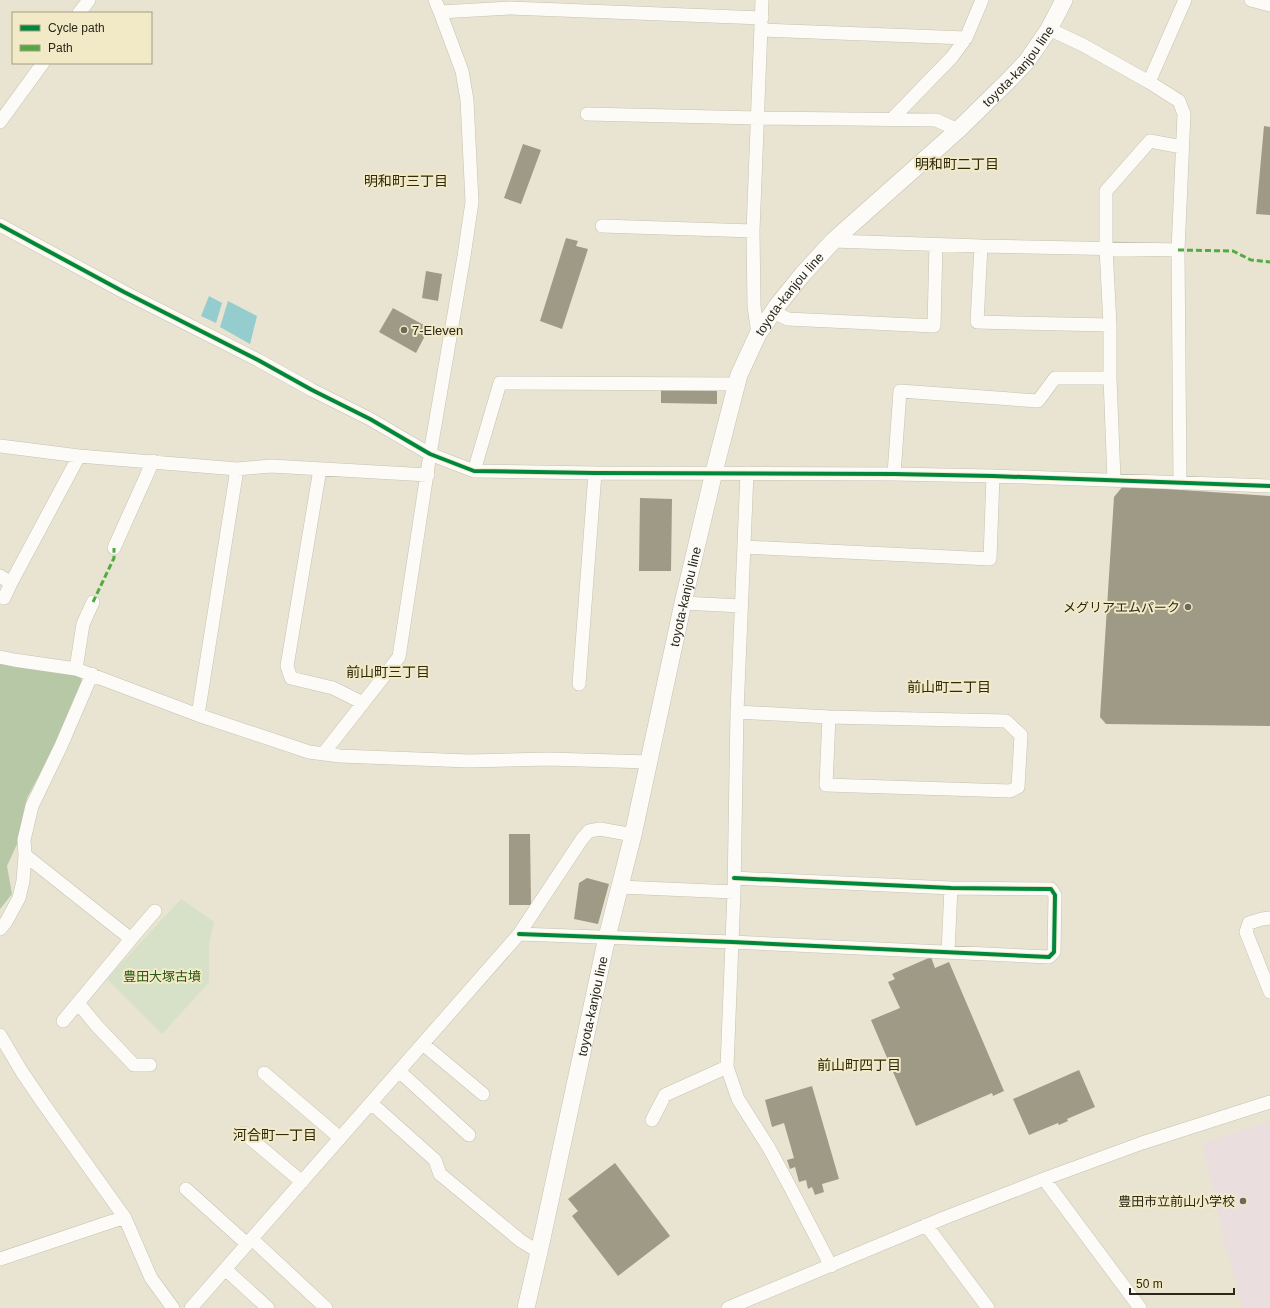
<svg xmlns="http://www.w3.org/2000/svg" width="1270" height="1308" viewBox="0 0 1270 1308" font-family="Arial,'Noto Sans JP',sans-serif">
  <style>
    .education { fill: #eadedf }
    .green { fill: #d6e1c7 }
    .forest { fill: #b6c8a5 }
    .water { fill: #95ccce }
    .building { fill: #9e9a86 }
    .lines { fill: none; stroke-linecap: round; stroke-linejoin: round }
    .minor-casing { stroke: #c5c2b3; stroke-width: 14 }
    .major-casing { stroke: #c5c2b3; stroke-width: 18 }
    .minor { stroke: #fcfbf8; stroke-width: 13 }
    .major { stroke: #fcfbf8; stroke-width: 17 }
    .quiet { stroke: #53aa42; stroke-width: 3; stroke-dasharray: 6 3; stroke-linecap: butt }
    .cycleway-casing { stroke: #f2eac7; stroke-width: 6 }
    .cycleway { stroke: #00873e; stroke-width: 4 }
    .poi-dot { fill: #6c6959; stroke: #f2eac7; stroke-width: 1.5 }
    .labels { text-anchor: middle; stroke-width: 4; stroke-linejoin: round; paint-order: stroke }
    .street-label { font-size: 13px; fill: #2a2719; stroke: #f2eac7 }
    .poi-label { font-size: 13px; fill: #2a2719; stroke: #f2eac7; text-anchor: end }
    .park-label { font-size: 13px; fill: #285713; stroke: #f2eac7 }
    .neighbourhood-label { font-size: 14px; fill: #30290b; stroke: #f2eac7 }
  </style>
  <rect width="100%" height="100%" fill="#e8e4d1"/>
  <path class="education" d="M1270 1121V1308H1243L1229 1259 1202 1143Z"/>
  <path class="green" d="M181 899 214 922 209 943V982L162 1034 107 979Z"/>
  <path class="forest" d="M0 663 76 669 83 682 58 740 27 798 18 842 7 866 12 894 0 909Z"/>
  <path class="water" d="M209 296 222 303 216 323 201 316Z
    M228 301 257 316 250 344 220 327Z"/>
  <path class="building" d="M1264 126 1270 127V215L1256 214Z
    M523 144 541 150 521 204 504 198Z
    M566 238 578 241 576 246 588 249 562 329 540 321Z
    M426 271 442 274 438 301 422 298Z
    M393 308 429 328 416 353 379 332Z
    M661 387 717 388V404L661 403Z
    M1123 486 1270 496V726L1106 724 1100 717 1114 497Z
    M640 498 672 499 671 571H639Z
    M509 834H530L531 905H509Z
    M587 878 609 884 598 924 574 919 579 883Z
    M931 957 935 968 949 962 1004 1091 993 1096 992 1093 916 1126 871 1020 900 1008 888 982 895 979 892 974Z
    M1079 1070 1095 1107 1067 1119 1068 1121 1059 1125 1058 1123 1029 1135 1013 1099Z
    M812 1086 839 1179 822 1184 824 1192 815 1195 812 1187 808 1189 806 1180 799 1182 795 1167 790 1169 787 1160 794 1158 784 1123 772 1127 765 1100Z
    M615 1163 670 1236 618 1276 572 1216 578 1211 568 1199Z"/>
  <g class="lines">
    <defs>
      <path id="minor" d="M435 0 440 12 510 8 762 18
        M1251 0 1270 5
        M79 13 89 0
        M1049 29 1083 45 1149 82 1179 101 1184 114 1178 250 1180 483
        M761 30 966 38 952 57 892 119
        M966 38 982 0
        M1149 82 1185 0
        M587 114 758 118 936 120 958 130
        M0 122 43 63
        M0 225 124 292 258 360 312 390 370 419 430 454 474 471 595 473 894 474 993 476 1270 486
        M602 226 753 231
        M833 241 981 246 1178 250
        M981 246 977 322 1110 325
        M773 312 788 319 934 326 936 245
        M758 334 754 306 753 231 762 0
        M0 446 79 456 237 469 271 466 428 475
        M320 469 287 666 291 678 333 688 363 703
        M474 471 500 383 737 384
        M747 473 737 712 734 892 727 1067 738 1099 769 1148 789 1185 831 1266
        M894 474 900 391 1038 401 1055 378H1110
        M1114 480 1110 378V325L1106 248V191L1150 141 1182 147
        M744 547 990 559 993 476
        M114 548 153 461
        M0 576 11 583 79 456
        M4 598 11 583
        M683 603 741 606
        M0 657 14 660 76 669 198 715 309 752 340 756 469 761 548 759 649 762
        M76 669 83 624 93 602
        M579 684 595 473
        M737 712 829 717 1006 721 1021 735 1018 787 1010 791 826 785 829 717
        M198 715 237 469
        M323 754 399 657 430 454 464 256 472 202 467 100 462 71 440 12
        M25 855 131 939 63 1021
        M620 887 734 892
        M1270 918 1262 919 1249 923 1246 932 1270 992
        M0 929 6 922 19 898 23 881 25 855 24 840 32 806 61 746 92 674
        M519 934 732 942 1049 957 1054 952 1055 895 1051 889 951 888 734 878
        M131 939 155 911
        M948 952 951 888
        M78 1003 97 1026 134 1065H150
        M0 1035 22 1072 43 1103 125 1218 151 1278 173 1308
        M423 1044 483 1094
        M399 1071 469 1135
        M264 1073 340 1138
        M371 1103 435 1160 440 1174 521 1241 539 1252
        M652 1120 665 1095 727 1067
        M244 1133 302 1182
        M1044 1179 1140 1308
        M186 1189 247 1244
        M926 1225 988 1308
        M252 1239 326 1308
        M0 1259 113 1221 125 1218
        M225 1269 268 1308
        M191 1308 519 934 582 839 589 831 600 829 633 835
        M728 1308 944 1218 1044 1179 1142 1143 1270 1102"/>
      <g id="major">
        <path id="s1" d="M526 1308 539 1252 607 937 633 835 683 603 714 472 739 375 758 334 777 306 802 275 833 241 958 130 1008 81 1027 61 1049 29 1064 0"/>
      </g>
    </defs>
    <use href="#minor" class="minor-casing"/>
    <use href="#major" class="major-casing"/>
    <use href="#minor" class="minor"/>
    <use href="#major" class="major"/>
    <path class="quiet" d="M1178 250 1233 251 1251 260 1270 262
      M93 602 114 558V548"/>
    <defs>
      <path id="cycleway" d="M0 225 124 292 258 360 312 390 370 419 430 454 474 471 595 473 894 474 993 476 1270 486
        M519 934 732 942 1049 957 1054 952 1055 895 1051 889 951 888 734 878"/>
    </defs>
    <use href="#cycleway" class="cycleway-casing"/>
    <use href="#cycleway" class="cycleway"/>
  </g>
  <g class="poi-dot">
    <circle cx="404" cy="330" r="4"/>
    <circle cx="1188" cy="607" r="4"/>
    <circle cx="1243" cy="1201" r="4"/>
  </g>
  <g class="labels">
    <g class="street-label">
      <text dy="5" stroke="none"><textPath href="#s1" startOffset="1377">toyota-kanjou line</textPath></text>
      <text dy="5" stroke="none"><textPath href="#s1" startOffset="1053">toyota-kanjou line</textPath></text>
      <text dy="5" stroke="none"><textPath href="#s1" startOffset="729">toyota-kanjou line</textPath></text>
      <text dy="5" stroke="none"><textPath href="#s1" startOffset="309">toyota-kanjou line</textPath></text>
    </g>
    <g class="poi-label">
      <text x="412" y="335" text-anchor="start">7-Eleven</text>
      <text x="1180" y="612">メグリアエムパーク</text>
      <text x="1235" y="1206">豊田市立前山小学校</text>
    </g>
    <g class="park-label">
      <text x="162" y="981">豊田大塚古墳</text>
    </g>
    <g class="neighbourhood-label">
      <text x="957" y="169">明和町二丁目</text>
      <text x="406" y="186">明和町三丁目</text>
      <text x="388" y="677">前山町三丁目</text>
      <text x="949" y="692">前山町二丁目</text>
      <text x="859" y="1070">前山町四丁目</text>
      <text x="275" y="1140">河合町一丁目</text>
    </g>
  </g>
  <rect x="12" y="12" width="140" height="52" fill="#f2eac7" stroke="#a29c81"/>
  <rect x="20" y="25" width="20" height="6" fill="#00873e" stroke="#a29c81"/>
  <text x="48" y="32" font-size="12" fill="#2a2719">Cycle path</text>
  <rect x="20" y="45" width="20" height="6" fill="#53aa42" stroke="#a29c81"/>
  <text x="48" y="52" font-size="12" fill="#2a2719">Path</text>
  <path d="M1130 1288v6h104v-6" fill="none" stroke="#2a2719" stroke-width="2"/>
  <text x="1136" y="1288" font-size="12" fill="#2a2719" stroke="#f2eac7" stroke-width="3" paint-order="stroke">50 m</text>
</svg>
